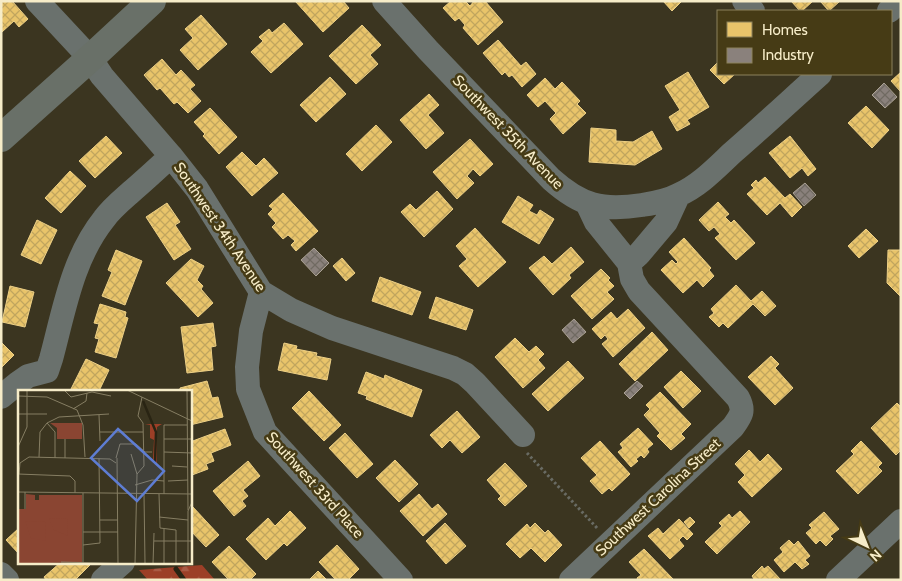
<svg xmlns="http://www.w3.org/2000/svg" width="902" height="581" viewBox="0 0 902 581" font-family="Cabin,sans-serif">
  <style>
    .forest { fill: url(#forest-firs) }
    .homes { fill: url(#homes-cross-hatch); stroke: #edd086 }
    .industry { fill: url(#industry-cross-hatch); stroke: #aaa193 }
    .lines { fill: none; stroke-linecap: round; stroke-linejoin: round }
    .stream { stroke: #292413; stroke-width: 5 }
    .path { stroke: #696b63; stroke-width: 3; stroke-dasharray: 2.5 2.5; stroke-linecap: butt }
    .minor { stroke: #6a716d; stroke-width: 24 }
    .major { stroke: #697068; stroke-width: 28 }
    .labels { text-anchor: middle; stroke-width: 5; stroke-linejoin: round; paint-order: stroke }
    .street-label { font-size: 15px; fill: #f6ecc8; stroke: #463b15 }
    .inset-river { fill: none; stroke: #292413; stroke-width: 2.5 }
    .inset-road { fill: none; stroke: #867e63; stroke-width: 1 }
    .view { fill: #5e7dd3; fill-opacity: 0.15; stroke: #5e7dd3; stroke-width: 2.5 }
    .inset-edge { fill: none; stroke: #f6ecc8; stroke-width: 2.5 }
  </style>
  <defs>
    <pattern id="forest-firs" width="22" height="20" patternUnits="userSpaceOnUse" patternTransform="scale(1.25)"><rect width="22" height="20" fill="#9c3f27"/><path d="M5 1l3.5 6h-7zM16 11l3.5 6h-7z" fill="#aa5b45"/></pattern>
    <pattern id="homes-cross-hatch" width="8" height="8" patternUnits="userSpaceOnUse" patternTransform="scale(1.25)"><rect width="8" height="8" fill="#e9c46a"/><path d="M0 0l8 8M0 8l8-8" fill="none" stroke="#c1a55e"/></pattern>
    <pattern id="industry-cross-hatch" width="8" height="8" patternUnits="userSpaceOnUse" patternTransform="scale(1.25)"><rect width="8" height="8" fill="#8a817c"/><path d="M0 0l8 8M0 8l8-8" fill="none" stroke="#706a62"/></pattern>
  </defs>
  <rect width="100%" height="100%" fill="#3b3520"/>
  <path class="forest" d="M202 565 215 580H148L139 570Z"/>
  <path class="homes" d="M1 1H12L28 19 19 27 14 21 2 32Z
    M295 1H343L349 8 323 32Z
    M451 1H465L470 6 474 1H485L503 22 478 45 463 28 465 25 459 18 455 21 443 8Z
    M663 1H682L672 11Z
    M791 1H813L802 11H800Z
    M820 1H840L829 11Z
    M201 15 227 44 198 70 180 50 193 38 185 29Z
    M284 23 303 44 271 73 251 52 263 41 259 37 269 29 272 33Z
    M362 25 381 45 370 55 378 64 356 84 329 56Z
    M498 40 521 66 526 62 536 74 522 87 512 75 509 77 505 72 502 75 483 53Z
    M162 59 176 75 181 70 195 85 190 89 201 101 188 113 177 102 174 104 160 88 157 90 144 75Z
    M718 62V74H735L724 84 710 70Z
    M688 72 709 107 687 120 690 124 677 131 669 117 680 110 665 86Z
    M901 72V92L891 81Z
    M330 77 346 94 316 122 300 105Z
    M545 78 555 89 562 82 580 101 577 104 586 113 563 134 550 119 556 113 545 101 538 107 527 95Z
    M429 94 439 105 428 115 444 133 426 149 400 120Z
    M866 106 889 130 872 148 848 123Z
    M210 108 237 137 219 154 203 136 205 134 194 122Z
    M376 125 392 142 362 171 346 154Z
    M591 128 616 130V141L633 142 652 131 662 149 635 165 589 162Z
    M106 136 122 153 95 178 79 161Z
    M790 136 816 169 808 176 802 168 790 178 769 153Z
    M470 139 493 164 480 176 473 169 467 176 474 183 457 199 433 172Z
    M242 152 256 166 264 158 278 173 252 196 226 167Z
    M70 171 86 186 61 213 45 198Z
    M765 177 785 198 790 194 802 207 792 217 780 203 767 215 747 194 754 188 751 185 756 180 758 183Z
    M437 191 453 209 424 237 401 212 410 204 416 210Z
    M283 193 318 231 296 251 291 245 295 241 288 235 283 239 272 227 276 223 268 214 273 209 269 206Z
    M518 196 533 205 529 211 537 215 540 210 554 219 539 244 502 222Z
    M718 202 729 214 725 217 731 223 734 220 755 243 736 260 715 238 720 234 714 227 709 231 699 220Z
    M167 203 180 222 175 225 191 249 174 260 146 217Z
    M37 220 57 230 41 264 21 255Z
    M475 228 506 262 478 287 459 266 467 259 456 246Z
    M866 229 878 241 859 258 848 246Z
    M684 238 711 268 709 270 714 276 703 287 697 280 683 293 661 270 672 260 676 264 678 262 669 252Z
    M571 247 584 262 569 275 571 278 553 295 529 268 544 256 552 264Z
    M116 250 142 261 125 305 102 296 112 272 108 270Z
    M888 250H901V297L887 283Z
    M342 258 355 273 346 281 333 266Z
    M191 259 204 266 197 280 203 286 201 289 213 303 198 317 166 283Z
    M601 269 610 278 608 280 614 286 607 292 614 299 592 319 571 296Z
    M380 277 421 292 412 315 372 301Z
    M736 285 751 301 762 291 776 306 765 316 753 304 728 328 723 323 719 327 709 317 714 313 711 309Z
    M10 286 34 292 25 327 2 322Z
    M436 297 473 310 466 330 429 318Z
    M100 304 126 312 125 317 128 318 116 358 95 352 99 339 95 338 99 324 94 323Z
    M628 309 645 328 613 357 602 344 608 339 605 335 601 339 592 329 611 312 617 319Z
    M213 323 216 346 211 347 213 370 187 373 181 327Z
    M652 332 668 350 635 381 619 364Z
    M515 338 529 352 536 346 544 354 538 360 545 368 523 388 495 357Z
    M1 342 14 355 1 368Z
    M284 343 297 346 296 349 317 353 316 356 331 359 327 380 278 370Z
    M771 356 779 364 775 368 793 388 775 405 748 377Z
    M86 359 109 370 99 391H70Z
    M568 361 584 378 548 411 532 394Z
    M681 371 701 391 683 408 664 387Z
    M366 372 384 379 385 375 422 390 412 417 366 399 367 396 358 393Z
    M207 381 212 398 218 397 223 417 190 425V391H180V388Z
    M309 391 341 425 324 441 292 408Z
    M660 392 691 424 681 434 685 438 671 450 657 436 660 433 644 415 650 409 646 405Z
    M897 403 901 407V450L896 455 871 428Z
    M457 411 480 437 462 453 450 440 442 448 430 435Z
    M638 428 653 444 647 449 649 452 644 458 641 455 636 459 638 461 631 467 618 452 623 448 620 444Z
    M225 429 231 445 211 453 214 461 206 464 208 469 192 475 190 469V442Z
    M345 433 373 464 357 478 329 448Z
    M600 441 630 474 612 491 609 488 602 494 590 481 597 475 581 458Z
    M861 441 882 463 878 467 882 471 858 494 836 471 854 454 851 451Z
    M749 450 760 462 768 454 782 469 752 497 738 482 745 475 735 464Z
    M395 460 418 484 399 502 376 478Z
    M248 461 260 476 243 490 248 496 242 501 246 506 234 516 213 491Z
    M505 463 527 486 505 506 498 499 501 496 487 480Z
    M419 494 432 509 438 504 447 514 423 536 400 511Z
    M192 506 219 535 206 547 190 530V508Z
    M290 511 306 528 287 546 284 543 266 560 246 539 268 518 275 526Z
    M740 511 750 522 717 554 705 542 722 526 719 523 729 514 732 518Z
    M824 512 839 529 830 536 833 539 826 546 820 540 816 544 806 533 812 528 809 525Z
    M690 517 695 522 689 528 684 522Z
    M679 519 693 534 687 540 683 536 679 540 684 546 670 559 648 536 658 528 663 534Z
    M445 523 466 546 446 564 426 541Z
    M535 523 545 533 548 530 562 545 545 562 531 548 520 558 506 544 527 524 530 528Z
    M19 528V554L6 540Z
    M789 540 794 545 798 541 810 556 805 560 809 564 802 569 795 562 784 572 774 560 783 552 780 548Z
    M337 545 359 569 348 580H336L319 562Z
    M229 546 256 574 250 580H229L212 562Z
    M644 549 674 580H638L637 578 641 575 629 562Z
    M61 562H93L75 580H46L44 577Z
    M762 566 764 569 768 566 781 580H753L754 579 752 576Z
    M318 571 327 580H309Z"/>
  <path class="industry" d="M884 83 897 97 885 108 872 95Z
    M805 183 816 195 804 206 793 193Z
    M314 248 329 263 316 276 301 260Z
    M574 319 586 332 573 343 562 330Z
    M637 381 643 386 630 399 624 393Z"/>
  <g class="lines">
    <path class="stream" d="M176 569 184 580"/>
    <path class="path" d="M527 453 598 529"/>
    <path class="minor" d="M37 1 90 58 102 76 171 156 197 189 261 292 291 310 332 328 453 368 465 374 475 383 523 435
      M384 1 428 50 551 179C581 206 602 211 642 205 654 203 667 201 678 195 699 186 716 168 732 153 762 127 791 100 820 74
      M744 1 753 11
      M889 11 900 1
      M587 203 596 222 629 263
      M261 292 251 331 247 367 248 389 265 432 401 580
      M1 397 18 383 28 376 47 371 51 359C64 311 72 259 104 219 111 209 122 200 131 192 145 180 158 168 171 156
      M1 574 7 580
      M103 580 123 562
      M571 580 733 427C741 416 745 411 738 398L639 291 632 279 629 263 639 254 666 222 678 196
      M838 580 901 521"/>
    <path class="major" d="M1 138 96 53 152 1"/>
  </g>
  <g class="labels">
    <g class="street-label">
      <text transform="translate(508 132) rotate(46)" y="5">Southwest 35th Avenue</text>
      <text transform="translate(220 227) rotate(56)" y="5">Southwest 34th Avenue</text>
      <text transform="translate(315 485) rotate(48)" y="5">Southwest 33rd Place</text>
      <text transform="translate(658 497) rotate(-43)" y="5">Southwest Carolina Street</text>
    </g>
  </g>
  <g transform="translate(18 390)">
    <rect width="174" height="174" fill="#3b3520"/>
    <path d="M32 33H64V49H39V38Z" fill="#8a4532"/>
    <path d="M127 34H144L139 37V75L135 69 136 50 132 48V35Z" fill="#9c3f27"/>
    <path d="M8 104 17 105V110H21V105H64V172L0 174V119H8Z" fill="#8a4532"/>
    <path d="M49 128 50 146 36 140 31 129ZM7 131 27 132 28 151 13 148Z" fill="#8a4532"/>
    <path class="inset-river" d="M125 11 138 42 137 74"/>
    <path class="inset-road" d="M46 0 53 7 74 2 93 6M109 0 174 31M169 0 170 120M0 6 29 7 59 20 65 35 67 67M55 19 68 11 69 3M0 24H29M81 25 82 51M29 33 37 42V68M82 42H125M47 49V68M146 49H174M0 57 9 37V0M146 62 174 63M113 64 119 84 117 174M21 67 22 42 29 33 41 27 91 24M98 68 102 54H118L127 62H134M99 68 100 174M154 76 169 77M0 84 52 86 57 91V103M1 84 2 73 11 67 92 69 98 73M119 84 126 76 125 33 120 26 124 7M150 91 170 90M117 95 134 90 146 91M0 102 174 104M7 102V119M126 104 127 173M141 104 142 138 158 140V174M146 104V35H169M141 127 170 130M82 130H100M65 142H100M136 151H174M65 155 82 153 81 68M43 172 121 174M65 173V103M135 174 136 143M146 174V139M170 174V121L174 112"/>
    <path class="view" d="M100 39 146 81 119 111 73 68Z"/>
    <rect width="174" height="174" class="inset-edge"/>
  </g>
  <rect width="902" height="581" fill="none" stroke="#f6ecc8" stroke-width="5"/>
  <rect x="717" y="10" width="175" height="65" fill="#463b15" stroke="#8c825d"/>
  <rect x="727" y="22" width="25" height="15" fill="#e9c46a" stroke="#8c825d"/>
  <text x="762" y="35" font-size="15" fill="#f6ecc8">Homes</text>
  <rect x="727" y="48" width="25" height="15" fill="#8a817c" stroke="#8c825d"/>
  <text x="762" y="60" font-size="15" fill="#f6ecc8">Industry</text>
  <g transform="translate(867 546) rotate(137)" stroke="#463b15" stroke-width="4" paint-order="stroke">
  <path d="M0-4L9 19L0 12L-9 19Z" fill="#f6ecc8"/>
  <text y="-8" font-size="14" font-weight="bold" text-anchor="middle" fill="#f6ecc8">N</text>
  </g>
</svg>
